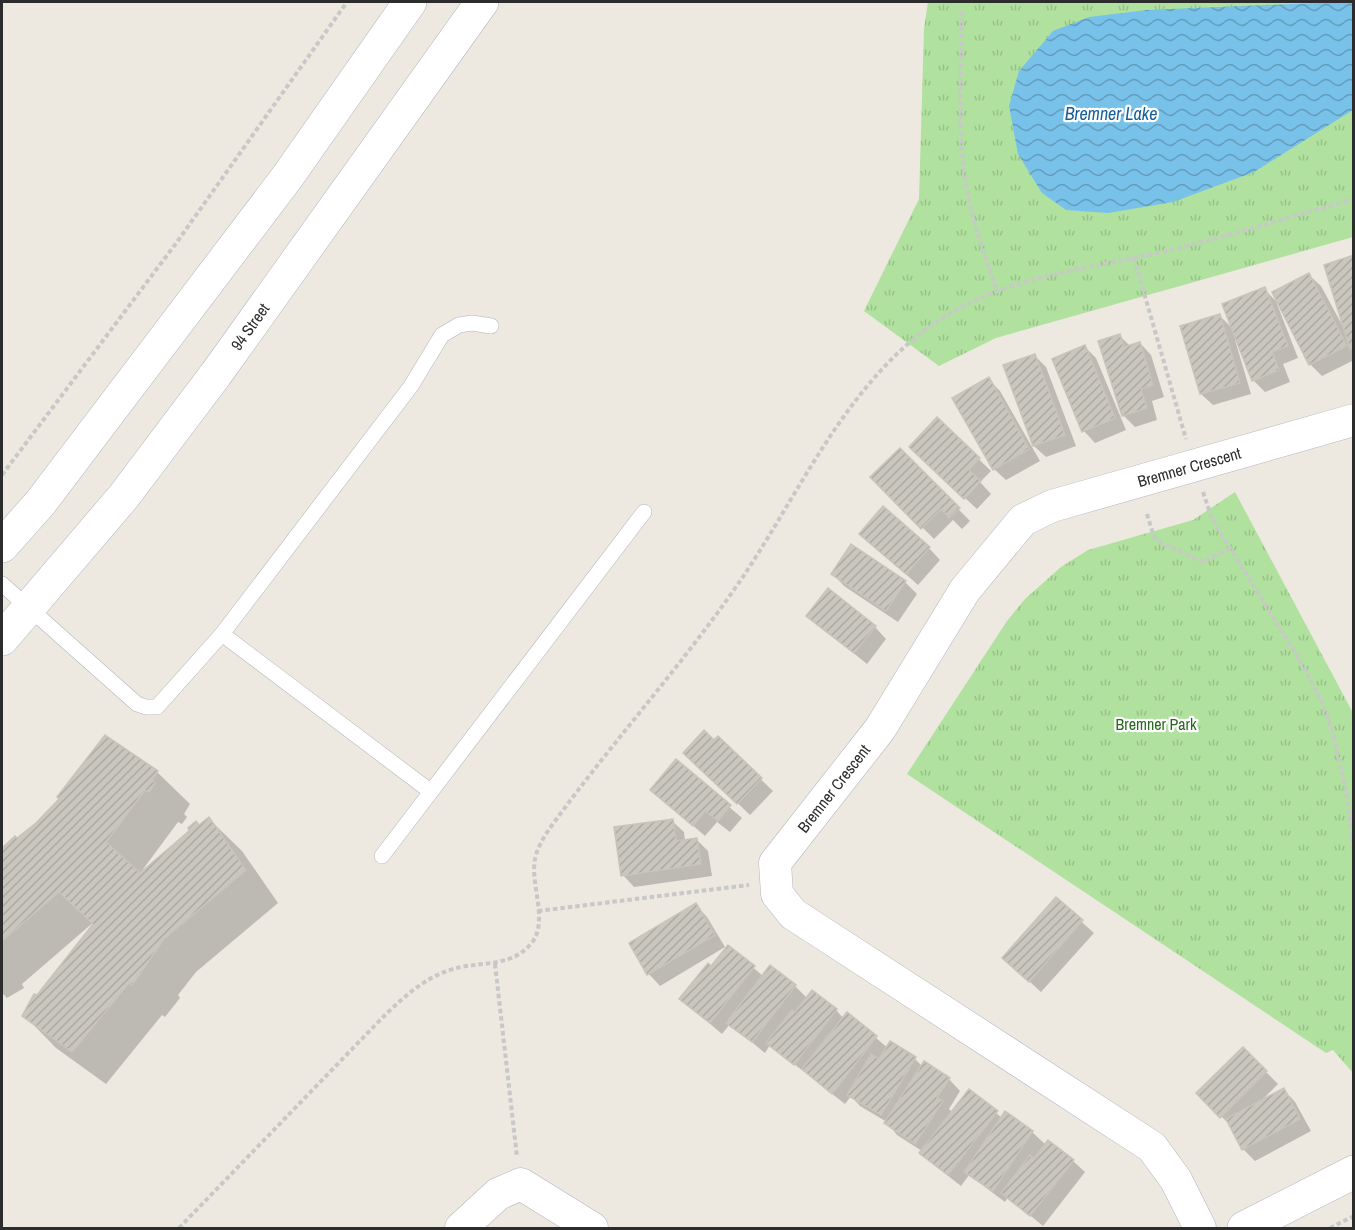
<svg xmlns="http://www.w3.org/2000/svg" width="1355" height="1230" viewBox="0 0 1355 1230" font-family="'Archivo Narrow',sans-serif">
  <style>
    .park { fill: url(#park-tufts) }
    .water { fill: url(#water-waves) }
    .shadow { fill: #0003 }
    .building { fill: url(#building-hatch); stroke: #c9c4b9; stroke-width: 1.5 }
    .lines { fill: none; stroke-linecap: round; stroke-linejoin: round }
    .service-casing { stroke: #b3b4bf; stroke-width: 16 }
    .minor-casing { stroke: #b3b4bf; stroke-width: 33 }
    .tertiary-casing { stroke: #b3b4bf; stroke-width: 34 }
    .secondary-casing { stroke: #b3b4bf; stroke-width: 34 }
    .path { stroke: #c8c8c8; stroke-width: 4; stroke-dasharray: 4.5 3; stroke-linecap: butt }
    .service { stroke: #fff; stroke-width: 15 }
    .minor { stroke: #fff; stroke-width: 32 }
    .tertiary { stroke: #fff; stroke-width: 33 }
    .secondary { stroke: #fff; stroke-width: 33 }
    .labels { text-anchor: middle; stroke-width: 4.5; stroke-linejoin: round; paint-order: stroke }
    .street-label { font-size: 16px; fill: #2c2c2c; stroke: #fff }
    .park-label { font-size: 16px; fill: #27671e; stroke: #fff }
    .water-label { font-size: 18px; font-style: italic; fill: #145f98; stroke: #fff }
  </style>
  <defs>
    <pattern id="park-tufts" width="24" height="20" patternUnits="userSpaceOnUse" patternTransform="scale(1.5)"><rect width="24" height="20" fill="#b0e19f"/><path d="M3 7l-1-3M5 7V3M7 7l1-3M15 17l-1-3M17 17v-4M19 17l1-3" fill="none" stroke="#98c189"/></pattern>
    <pattern id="water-waves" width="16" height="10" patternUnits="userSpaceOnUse" patternTransform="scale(1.5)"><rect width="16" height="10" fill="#78c1e9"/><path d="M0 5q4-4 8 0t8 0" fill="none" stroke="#639dbd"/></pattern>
    <pattern id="building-hatch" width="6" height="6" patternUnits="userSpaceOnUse" patternTransform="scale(1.5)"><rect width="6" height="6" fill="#c9c6be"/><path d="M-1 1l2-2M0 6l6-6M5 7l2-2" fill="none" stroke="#adaaa3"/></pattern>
  </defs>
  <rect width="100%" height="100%" fill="#ede8e0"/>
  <path class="park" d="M928 2H1353V237L996 338 939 366 864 311 919 199 924 29Z
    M1235 492 1353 713V1073L1333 1050 1326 1053 907 774 1007 621 1025 599 1061 567 1088 550 1193 520Z"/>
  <path class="water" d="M1341 2H1353V110L1254 172 1173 202 1108 213 1066 210 1042 193 1018 154 1009 106 1019 71 1053 31 1089 17 1147 10Z"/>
  <path class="shadow" d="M1354 257V360L1322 376 1311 365 1279 303 1277 304 1298 358 1283 364 1290 382 1265 392 1253 380 1237 339 1235 340 1251 394 1213 405 1201 394 1220 316 1234 330 1264 289 1279 304 1309 275 1321 286 1347 334Z
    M1119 335 1130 346 1140 343 1151 355 1164 397 1152 401 1157 420 1135 427 1123 415Z
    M1085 347 1096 358 1126 430 1095 443 1084 431Z
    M1034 355 1046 367 1076 446 1046 457 1034 446Z
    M988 379 1000 391 1040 461 1006 480 994 469Z
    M937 419 991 471 980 482 991 494 977 509 922 458Z
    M900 450 970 521 962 529 953 520 934 539 872 477Z
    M873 545 929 548 940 560 918 585Z
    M833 574 905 582 917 594 898 622 844 586Z
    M808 616 875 627 886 639 867 664Z
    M718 738 773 791 750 815 697 764Z
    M676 761 742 818 730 832 717 822 705 836 652 790Z
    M157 772 190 804 184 814 187 817 182 824 178 822 141 872 209 819 242 851 278 903 196 972 178 995 180 998 165 1017 162 1015 106 1084 56 1048 24 1015 95 921 22 984 24 988 7 998 2 993V850L15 838 17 840Z
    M672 821 684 832 685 841 697 840 708 851 712 876 634 887 623 875Z
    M1056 899 1094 933 1041 992 1016 969Z
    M696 905 707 917 725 947 660 986 649 974Z
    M729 947 763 976 795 986 808 999 836 1010 843 1018 847 1014 888 1048 915 1059 922 1066 949 1079 960 1091 949 1109 953 1113 970 1091 1002 1118 1005 1114 1032 1132 1046 1145 1073 1161 1085 1172 1043 1226 1008 1197 1005 1202 969 1175 961 1186 933 1164 922 1151 897 1135 887 1122 860 1106 851 1096 845 1104 770 1045 765 1053 730 1024 722 1034 681 999Z
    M1243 1049 1278 1084 1260 1102 1284 1090 1295 1102 1311 1131 1255 1161 1243 1149 1233 1128 1198 1093Z"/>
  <path class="building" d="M1354 255V348L1350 349 1324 265Z
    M1309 273 1347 346 1309 365 1272 292Z
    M1265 287 1288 346 1272 352 1279 370 1252 381 1222 304Z
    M1220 314 1240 383 1200 394 1180 326Z
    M1120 334 1124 347 1140 342 1153 385 1141 389 1147 408 1122 416 1098 341Z
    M1085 345 1115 418 1082 432 1052 359Z
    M1035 354 1065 435 1033 446 1003 365Z
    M989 377 1029 449 993 470 952 398Z
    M937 417 980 458 969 470 981 481 964 499 909 447Z
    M900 448 960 508 949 518 941 509 921 529 870 477Z
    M883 506 930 547 906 574 859 534Z
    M851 544 906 581 886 611 831 574Z
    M828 588 876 626 854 653 806 616Z
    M704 730 714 740 718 736 762 778 737 804 683 753Z
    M105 735 158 771 152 780 155 783 149 792 145 790 106 842 140 873 189 831 188 828 196 821 199 825 209 817 246 870 164 939 132 985 129 983 72 1052 22 1016 34 994 37 995 93 924 59 892 2 941V848L15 836 17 838 36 823 59 799 57 797Z
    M676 759 731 805 718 821 705 811 693 826 650 790Z
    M673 819 676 841 697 838 701 864 621 876 614 827Z
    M1056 897 1083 920 1029 982 1002 958Z
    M696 903 715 935 647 975 629 943Z
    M728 945 755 966 710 1023 679 999 708 963 711 966Z
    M770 965 796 985 752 1042 726 1023Z
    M812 990 837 1009 794 1065 766 1043 792 1010 795 1012Z
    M847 1012 877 1036 832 1094 802 1069Z
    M890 1041 916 1057 881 1115 847 1095 871 1054 879 1059Z
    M1243 1047 1267 1071 1220 1118 1196 1093Z
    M924 1061 950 1078 937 1098 943 1101 915 1144 884 1123Z
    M1284 1088 1300 1119 1242 1150 1226 1119Z
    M969 1089 998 1111 948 1175 919 1153Z
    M1005 1111 1033 1131 993 1191 964 1172Z
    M1048 1140 1074 1160 1030 1216 1001 1193 1030 1155 1034 1158Z"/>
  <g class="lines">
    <defs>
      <path id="service" d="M2 584 137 704 146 707H157L222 634 411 386 442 335 459 325 472 323 491 326
        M222 634 430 791
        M382 856 644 512"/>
      <g id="minor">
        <path d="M461 1228 498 1194 521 1184 592 1228"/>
        <path id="s1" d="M1200 1228 1176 1180 1152 1147 793 914 777 894 775 863 880 729 965 590 1023 520 1052 506 1354 420"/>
      </g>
      <path id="tertiary" d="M1244 1228 1354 1172"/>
      <g id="secondary">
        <path d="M2 546 41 502 288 176 410 2"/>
        <path id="s2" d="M2 639 124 496 216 374 482 2"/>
      </g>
    </defs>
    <use href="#service" class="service-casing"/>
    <use href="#minor" class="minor-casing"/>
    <use href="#tertiary" class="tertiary-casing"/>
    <use href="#secondary" class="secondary-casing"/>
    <path class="path" d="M962 11C962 69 957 128 966 185 972 221 985 256 997 291
      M1134 258 1186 439
      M2 475 177 242 347 2
      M1203 492 1212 519 1302 664 1321 700 1332 730 1347 796 1354 858
      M1147 514 1154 537 1161 543 1203 562 1230 548
      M538 911 749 885
      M495 964 517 1157
      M179 1228 386 1014C406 995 426 977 453 969 480 961 509 968 530 945 550 923 530 887 535 859 538 844 549 829 558 817 616 738 682 665 738 584 803 490 852 366 958 309 1017 276 1096 267 1162 252 1226 237 1290 217 1354 199
      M1330 1228 1354 1216"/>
    <use href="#service" class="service"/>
    <use href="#minor" class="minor"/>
    <use href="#tertiary" class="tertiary"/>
    <use href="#secondary" class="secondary"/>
  </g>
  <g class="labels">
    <g class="street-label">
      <text dy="6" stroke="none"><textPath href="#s2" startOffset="399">94 Street</textPath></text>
      <text dy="6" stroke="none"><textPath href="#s1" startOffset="1178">Bremner Crescent</textPath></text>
      <text dy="6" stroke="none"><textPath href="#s1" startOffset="674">Bremner Crescent</textPath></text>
    </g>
    <g class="park-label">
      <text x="1156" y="730">Bremner Park</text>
    </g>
    <g class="water-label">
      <text x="1111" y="120">Bremner Lake</text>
    </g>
  </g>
  <rect width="1355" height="1230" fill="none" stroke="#2c2c2c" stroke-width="6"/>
</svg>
